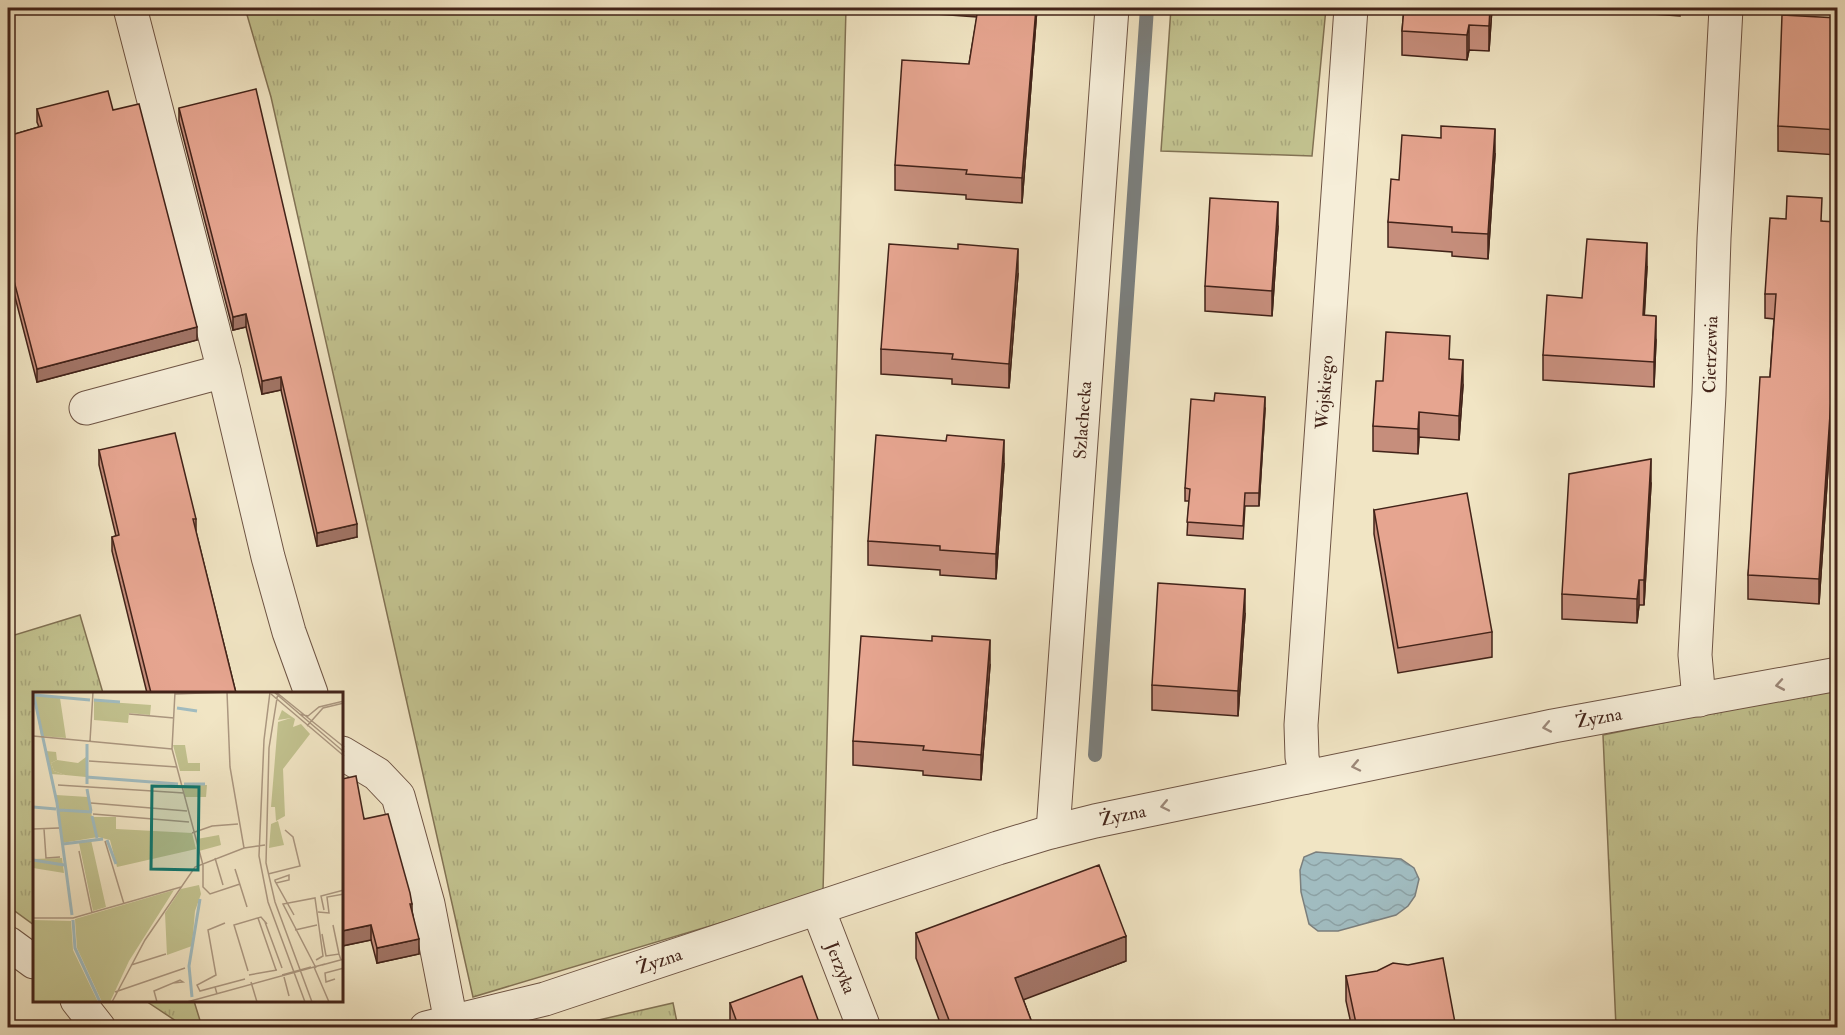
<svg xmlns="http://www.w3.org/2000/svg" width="1845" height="1035" viewBox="0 0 1845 1035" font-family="'IM FELL Double Pica',serif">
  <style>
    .grass { fill: url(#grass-tufts); stroke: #827254; stroke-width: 1.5 }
    .water { fill: url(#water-waves); stroke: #7b7f7d; stroke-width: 1.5 }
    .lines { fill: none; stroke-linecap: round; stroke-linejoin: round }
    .stream { stroke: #7b7f7d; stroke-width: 14 }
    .minor-casing { stroke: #6e5444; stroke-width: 35 }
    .minor { stroke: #f6eed9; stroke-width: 33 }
    .wall { fill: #c68e7c; stroke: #422319; stroke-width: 1.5 }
    .shaded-wall { fill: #a17465; stroke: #422319; stroke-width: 1.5 }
    .building { fill: #e6a590; stroke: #422319; stroke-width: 1.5 }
    .oneway { stroke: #9c8879 }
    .labels { text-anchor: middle; stroke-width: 6; stroke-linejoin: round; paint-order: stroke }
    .street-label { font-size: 18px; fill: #422319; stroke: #f6eed9 }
    .inset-river { fill: none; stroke: #a1bcc0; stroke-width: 3 }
    .inset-road { fill: none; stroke: #ab9780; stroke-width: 1.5 }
    .view { fill: #0f766e; fill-opacity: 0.15; stroke: #0f766e; stroke-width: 3 }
    .inset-edge { fill: none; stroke: #422319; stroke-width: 3 }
  </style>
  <defs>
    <pattern id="grass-tufts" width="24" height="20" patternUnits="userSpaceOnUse" patternTransform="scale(1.5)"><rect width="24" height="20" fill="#c2c28f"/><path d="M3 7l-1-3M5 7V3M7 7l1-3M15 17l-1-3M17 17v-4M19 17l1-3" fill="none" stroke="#a8a67b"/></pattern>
    <pattern id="water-waves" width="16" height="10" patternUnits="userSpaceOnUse" patternTransform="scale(1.5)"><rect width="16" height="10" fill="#a1bcc0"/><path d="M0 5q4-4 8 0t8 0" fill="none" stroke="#8ca1a4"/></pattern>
  </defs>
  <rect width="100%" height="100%" fill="#f1e5c4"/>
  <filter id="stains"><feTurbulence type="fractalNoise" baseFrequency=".00333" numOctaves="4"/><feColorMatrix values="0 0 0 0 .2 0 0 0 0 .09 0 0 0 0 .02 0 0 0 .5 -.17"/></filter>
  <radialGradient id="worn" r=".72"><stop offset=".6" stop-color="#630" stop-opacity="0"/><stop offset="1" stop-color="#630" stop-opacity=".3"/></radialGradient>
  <path class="grass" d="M245 8H846L823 892 473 997 271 97Z
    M1171 8H1326L1312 156 1161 151Z
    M80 615 103 693H34V925L8 906V637Z
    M1837 687V1027H1616L1603 735Z
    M146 1001H194L202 1027H185Z
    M673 1003 678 1027H568Z"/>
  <path class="water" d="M1316 852 1401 859 1414 868 1419 879 1415 896 1408 906 1396 915 1338 931H1318L1309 924 1301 892 1300 870 1304 857Z"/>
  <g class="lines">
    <path class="stream" d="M1095 755 1147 8"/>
    <defs>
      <g id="minor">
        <path d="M130 8 224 371"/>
        <path d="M86 408 224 371 268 557 289 632 311 693"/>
        <path id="s1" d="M1699 700 1695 655 1709 394 1714 238 1726 8"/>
        <path d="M342 753 377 774 398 796 428 904 451 1022"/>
        <path id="s2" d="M1306 777 1302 757 1301 725 1351 8"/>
        <path id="s3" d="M1053 831 1112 8"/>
        <path id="s4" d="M818 909 864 1028"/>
        <path d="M8 943 34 962"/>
        <path d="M77 1000 99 1028"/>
        <path id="s5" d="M426 1028 545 999 998 848 1047 833 1095 821 1553 726 1838 674"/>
      </g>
    </defs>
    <use href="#minor" class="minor-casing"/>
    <use href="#minor" class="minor"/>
  </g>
  <path class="wall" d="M909 8H1037L1022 203 966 199V195L895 190V165L969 64 977 17 909 12Z
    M1404 8H1492L1489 51 1469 50 1467 60 1402 55V31Z
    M1623 8H1680V16L1623 12Z
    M1838 18V155L1778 151V126Z
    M179 108 357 537 317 546 281 390 262 394 246 327 233 330 179 121Z
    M37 109 113 110 197 340 37 382 8 270V136L39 127 37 122Z
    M1495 154 1488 259 1452 256V252L1388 247V222L1399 180Z
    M1822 221 1836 247 1833 294H1838V319L1819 604 1748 599V575L1770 377 1774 319 1765 318V294Z
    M1278 227 1272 316 1205 311V286Z
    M1647 267 1644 315 1656 340 1654 387 1543 380V355L1582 298Z
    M1018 274 1009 388 952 384V379L881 374V349Z
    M1450 359 1463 385 1459 440 1419 437 1418 454 1373 451V426L1383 381Z
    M1265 409 1259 506H1245L1243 539 1187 535 1189 501H1185V488Z
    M99 450 196 519V532L236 693H147L112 551V537L116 536 99 465Z
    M1004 464 996 579 940 575V570L868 565V541Z
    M1651 484 1644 605H1639L1637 623 1562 619V594Z
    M1374 510 1492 632V657L1398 673 1374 534Z
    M1245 614 1238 716 1152 710V685Z
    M990 665 981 780 923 775V771L853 765V741Z
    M342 779 412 904V910L419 954 377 963 371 940 342 946Z
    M916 933 1126 961 1023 999 1034 1028H942L916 958Z
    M1346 976 1456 1028H1352L1346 1001Z
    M730 1003 821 1028H730Z"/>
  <path class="shaded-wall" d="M1036 8H1037L1022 203V178Z
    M1490 8H1492L1489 51V26Z
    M1469 25V50L1467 60V35Z
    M1495 129V154L1488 259V234Z
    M1278 202V227L1272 316V291Z
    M1836 222V247L1832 319V294Z
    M1647 243V267L1643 340V315Z
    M1018 249V274L1009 388V364Z
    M1838 295V319L1819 604V579Z
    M246 314V327L233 330V317Z
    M1656 316V340L1654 387V362Z
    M197 327V340L37 382V369Z
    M1463 360V385L1459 440V416Z
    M281 377V390L262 394V381Z
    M1265 397V409L1259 506V493Z
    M1419 412V437L1418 454V429Z
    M1004 440V464L996 579V554Z
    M1651 459V484L1644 605V580Z
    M357 524V537L317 546V533Z
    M1639 580V605L1637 623V599Z
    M12 583V608L8 609V585Z
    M1245 589V614L1238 716V691Z
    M990 640V665L981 780V755Z
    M371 925V940L342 946V931Z
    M1126 936V961L1015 1003V978Z
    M419 939V954L377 963V948Z"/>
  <path class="building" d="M978 8H1036L1022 178 966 174 967 170 895 165 902 60 969 64Z
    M1404 8H1490L1489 26 1469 25 1467 35 1402 31Z
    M1782 15 1838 18V130L1778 126Z
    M256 89 357 524 317 533 281 377 262 381 246 314 233 317 179 108Z
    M108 91 113 110 139 104 197 327 37 369 8 258V136L42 126 37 109Z
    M1441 126 1495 129 1488 234 1452 232V227L1388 222 1391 179 1399 180 1402 135 1441 138Z
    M1787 196 1822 198 1821 221 1836 222 1832 294 1838 295 1819 579 1748 575 1760 377H1770L1776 294H1765L1770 218 1786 219Z
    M1210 198 1278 202 1272 291 1205 286Z
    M1587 239 1647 243 1643 315 1656 316 1654 362 1543 355 1547 295 1582 298Z
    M889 244 958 249V244L1018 249 1009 364 952 359 953 354 881 349Z
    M1386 332 1450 336 1449 359 1463 360 1459 416 1419 412 1418 429 1373 426 1376 381H1383Z
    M1215 393 1265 397 1259 493H1245L1243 526 1187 522 1190 489 1185 488 1191 399 1214 401Z
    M175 433 196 519H193L236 693H151L112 537 119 535 99 450Z
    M876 435 946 441 947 435 1004 440 996 554 940 550V546L868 541Z
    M1651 459 1644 580H1639L1637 599 1562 594 1569 474Z
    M1467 493 1492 632 1398 648 1374 510Z
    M8 567 12 583 8 585Z
    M1158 583 1245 589 1238 691 1152 685Z
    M861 636 932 641V636L990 640 981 755 923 750 924 746 853 741Z
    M356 776 364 819 388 814 410 893 412 904H410L419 939 377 948 371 925 342 931V779Z
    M1099 865 1126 936 1015 978 1034 1028H952L916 933Z
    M1443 958 1456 1028H1357L1346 976 1377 971 1393 963 1408 965Z
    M802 976 821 1028H739L730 1003Z"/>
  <defs><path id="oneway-chevron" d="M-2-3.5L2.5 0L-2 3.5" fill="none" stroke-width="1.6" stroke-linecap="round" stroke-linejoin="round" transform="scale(1.5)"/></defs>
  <g class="oneway">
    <use href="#oneway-chevron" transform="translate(1780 685) rotate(170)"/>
    <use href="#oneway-chevron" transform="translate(1547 727) rotate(169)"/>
    <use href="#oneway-chevron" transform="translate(1356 766) rotate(168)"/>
    <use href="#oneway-chevron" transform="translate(1165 806) rotate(168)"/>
  </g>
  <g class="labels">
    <g class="street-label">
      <text dy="6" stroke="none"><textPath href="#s1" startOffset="346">Cietrzewia</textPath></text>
      <text dy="6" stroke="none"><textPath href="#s2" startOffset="386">Wojskiego</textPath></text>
      <text dy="6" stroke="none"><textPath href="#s3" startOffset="412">Szlachecka</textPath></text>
      <text dy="6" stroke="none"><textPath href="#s5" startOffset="1215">Żyzna</textPath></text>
      <text dy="6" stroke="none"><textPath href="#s5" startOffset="729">Żyzna</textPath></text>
      <text dy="6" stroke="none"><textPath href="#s5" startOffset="243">Żyzna</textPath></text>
      <text dy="6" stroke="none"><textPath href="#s4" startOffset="63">Jerzyka</textPath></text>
    </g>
  </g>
  <g transform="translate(33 692)">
    <rect width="310" height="310" fill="#f1e5c4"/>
    <path d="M0 0 3 4 27 6 33 46 8 44ZM61 9 118 13 117 23 96 21 95 31 61 28ZM249 18 262 27 260 35 268 32 277 42 250 77 252 124 243 129 242 115H238L245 30 258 26 245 28ZM140 53H152L155 71H167V79H147ZM13 59 23 60 24 68 18 71 21 79 32 83 18 82 23 103 55 105 59 125H83V137L159 141 163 157 84 175 77 148 65 145 29 151 25 111 19 93ZM150 93H174L173 105H152ZM245 129 251 153 236 156 238 132ZM186 143 188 153 166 159 164 147ZM58 148 73 215 60 219 46 151ZM29 166 31 181 0 176V167Z" fill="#c2c28f"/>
    <path d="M53 65V85L32 83 21 79 18 71 24 68 45 71Z" fill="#c2c28f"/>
    <path d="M166 193 168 202 162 219 159 254 134 263 132 221 148 197ZM141 198 96 269 77 310H69L44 256 42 227ZM0 228 38 229 40 258 65 310H0Z" fill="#c2c28f"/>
    <path class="inset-river" d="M0 0 24 111 39 223M2 3 57 8M61 8 87 10M144 16 164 19M53 85 145 92M54 92V52M151 92H172M54 97 58 119M0 115 23 117M26 118 59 120M59 124 64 146M74 148 83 172M30 152 70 147M0 168 31 173M40 228 42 256 67 310M159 305 156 274 167 207"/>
    <path class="inset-road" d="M142 0 139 57 170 173V195L177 202 207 192M194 0 197 75 211 156M237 0 231 48 226 164 235 210 272 310M241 0 311 60M243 0 311 55M245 0 236 56 233 171 242 210 279 310M142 2 196 0M238 2 311 64M96 22 141 26M266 22 275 24 286 15 311 9M274 34 290 16 311 11M0 44 139 57M57 49 60 0M56 69 144 75M25 93 151 101M58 111 154 119M60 122 156 130M0 137 26 136M11 137 13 166 27 165M159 141 179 134 205 132M72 149 91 212M46 159 59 221M182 166 190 193M202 177 214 215M235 182 267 174 260 145 252 138M243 191 256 188V183L242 188V189L261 223M291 218 288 204 311 198M285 220 296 221 294 205 311 202M0 226H40L148 195M225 226 243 278M232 230 249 276M300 233 306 262M262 238 284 233M289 242 293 264 306 262 308 268M283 268 290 264 282 206 250 212 283 276M98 273 133 262M289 273 311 267M281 275 296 310M215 279 201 233 228 225 234 232M216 283 244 278M249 283 278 275M251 285 256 304M302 287 293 290 292 281 311 276M218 290 224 310M182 295 212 287M82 300 152 276M184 302 182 295 167 299 164 293 183 283 175 238 192 231M79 310 112 248 162 175 211 156 232 153M124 310 121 299 147 288 150 290 140 291M154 310 292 272"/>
    <path class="view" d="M119 94 166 95 165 178 118 177Z"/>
    <rect width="310" height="310" class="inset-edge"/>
  </g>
  <rect width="1845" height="1035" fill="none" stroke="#f1e5c4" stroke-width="30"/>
  <rect x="9" y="9" width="1827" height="1017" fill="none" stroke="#422319" stroke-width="3"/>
  <rect x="15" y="15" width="1815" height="1005" fill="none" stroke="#422319" stroke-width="1.5"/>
  <rect width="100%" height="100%" filter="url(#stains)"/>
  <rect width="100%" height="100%" fill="url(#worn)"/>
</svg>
